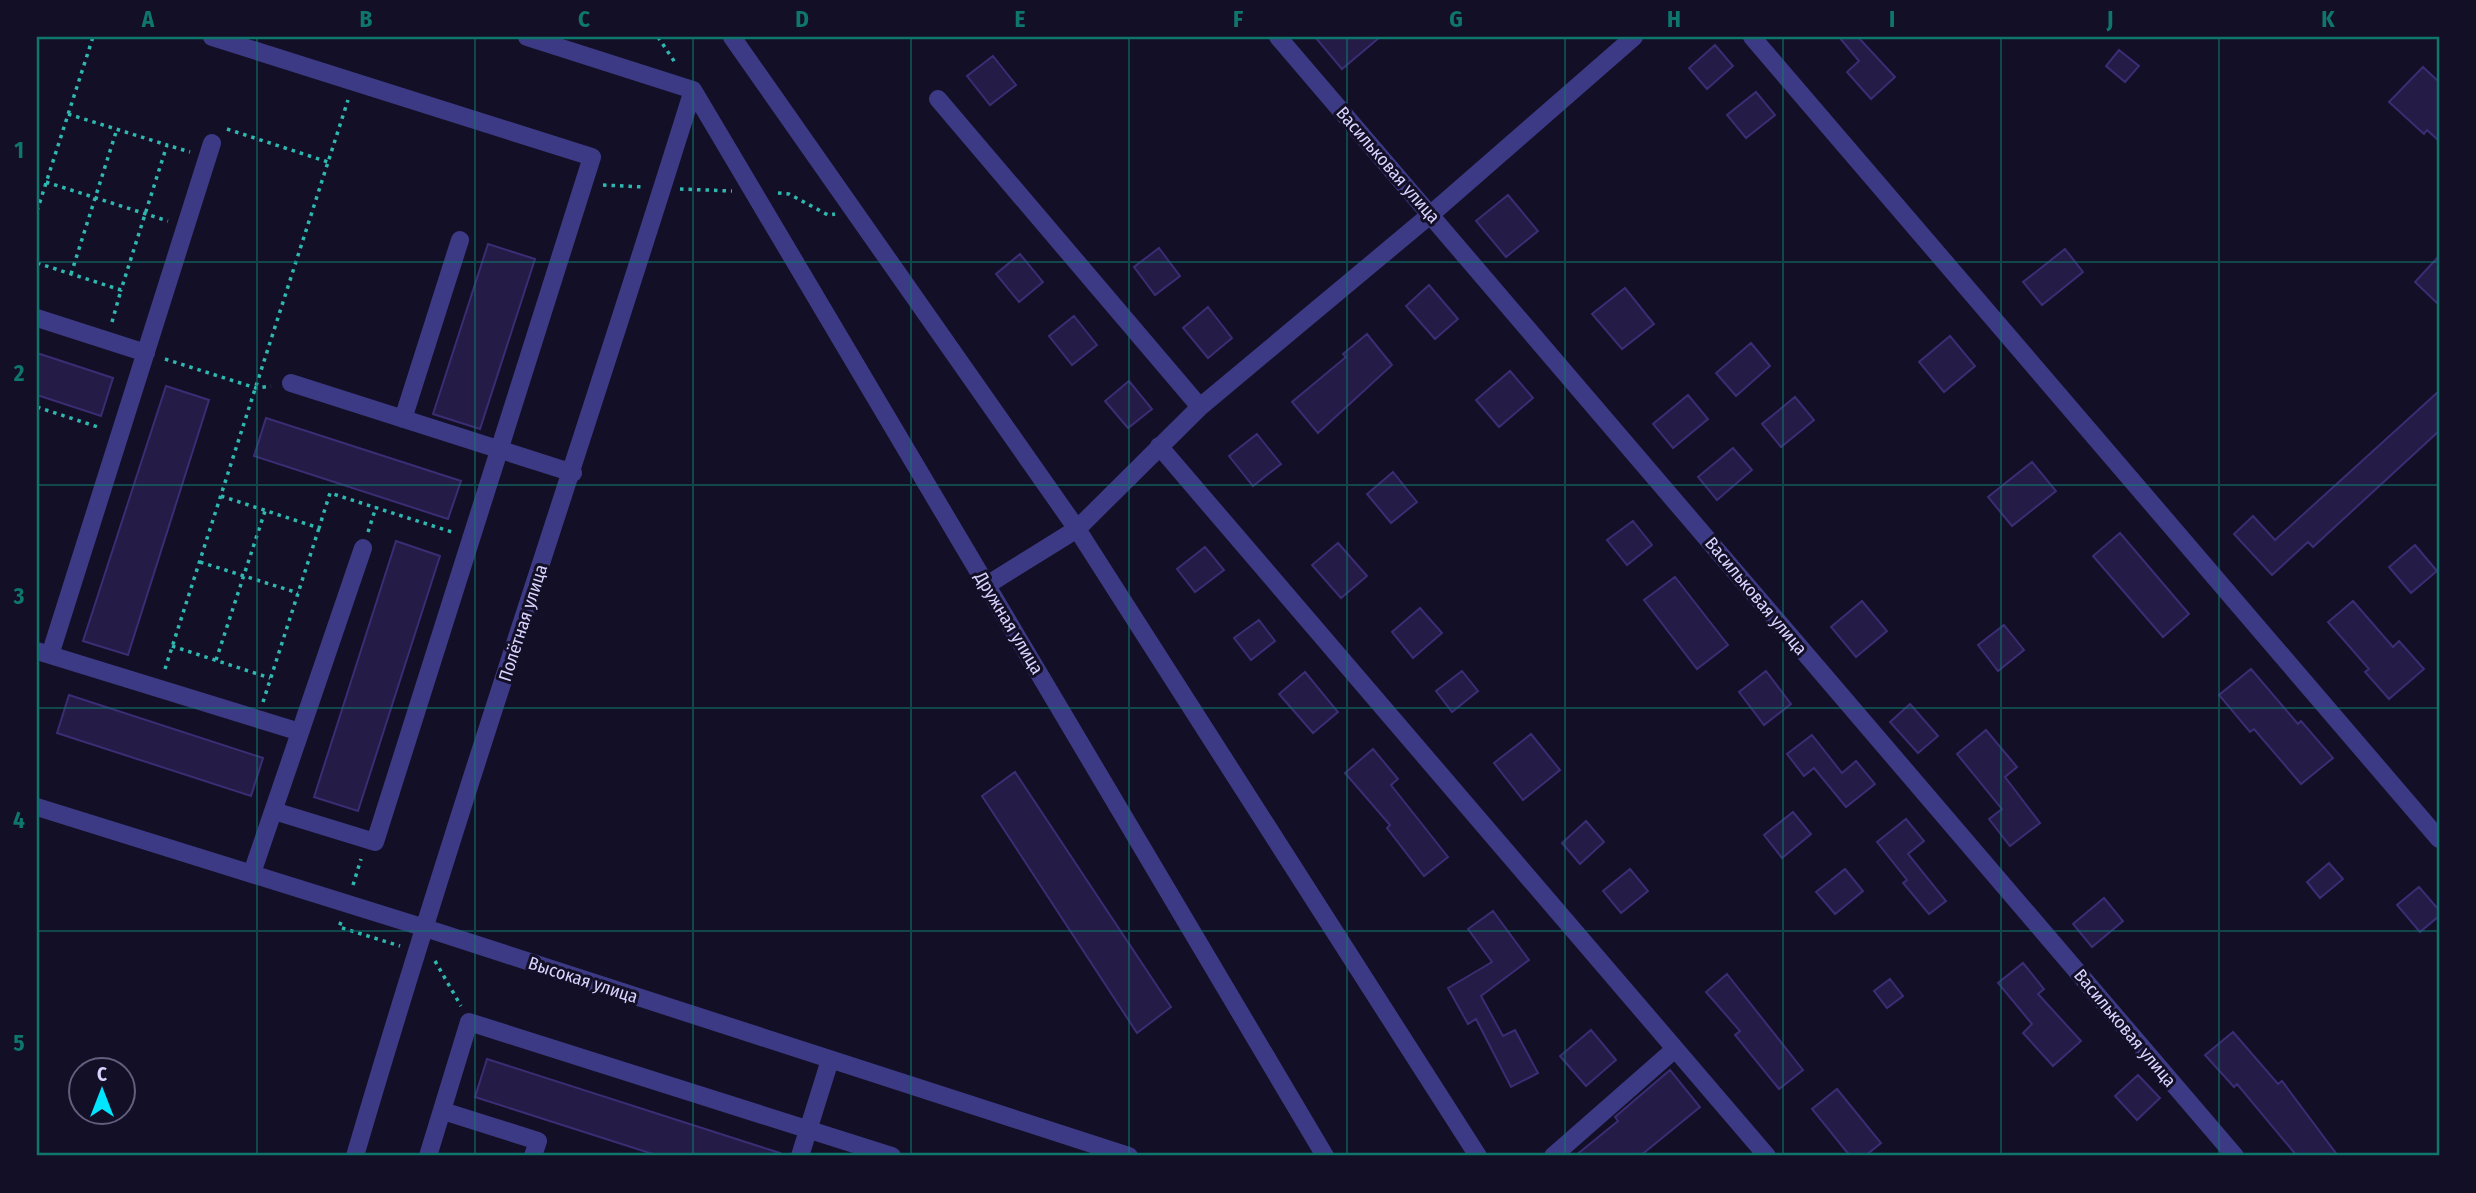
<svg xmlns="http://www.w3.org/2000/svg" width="2476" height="1193" viewBox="0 0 2476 1193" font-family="'Fira Sans Condensed',sans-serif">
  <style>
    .building { fill: #241b47; stroke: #3b2d73; stroke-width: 2 }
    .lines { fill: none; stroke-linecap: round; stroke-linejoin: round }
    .path { stroke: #2fb8b0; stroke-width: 3.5; stroke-dasharray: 3.5 5; stroke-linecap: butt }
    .minor { stroke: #3d3a85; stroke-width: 18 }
    .grid { fill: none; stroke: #0f766e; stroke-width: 2; stroke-opacity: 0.55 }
    .labels { text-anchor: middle; stroke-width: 6; stroke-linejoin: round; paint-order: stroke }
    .street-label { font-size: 18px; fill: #d9d4ff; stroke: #130f26 }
    .neatline { fill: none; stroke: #0f766e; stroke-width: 2.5 }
    .grid-label { font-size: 23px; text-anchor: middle; font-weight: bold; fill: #0f766e }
  </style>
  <rect width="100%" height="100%" fill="#130f26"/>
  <path class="building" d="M1315 37H1380L1342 69Z
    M1839 37H1858L1895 77 1871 99 1847 72 1859 61Z
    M1715 45 1733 66 1707 89 1689 68Z
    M2119 50 2139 66 2125 82 2106 66Z
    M993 56 1016 85 990 105 967 76Z
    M2423 67 2439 82V141L2427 130 2424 134 2389 102Z
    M1756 92 1775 115 1746 138 1727 115Z
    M1508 195 1538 231 1506 257 1476 221Z
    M488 244 535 259 480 429 433 414Z
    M1159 248 1180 276 1155 295 1134 267Z
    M2065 249 2083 272 2042 305 2023 282Z
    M1020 254 1043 282 1019 302 996 274Z
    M2439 256V305L2415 282Z
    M1429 285 1458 319 1435 339 1406 306Z
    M1625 288 1654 324 1622 349 1592 314Z
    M1208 307 1232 338 1208 358 1183 328Z
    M1074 316 1097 345 1072 365 1049 336Z
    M1367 334 1392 365 1318 433 1292 402 1346 357 1343 354Z
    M1950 336 1975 366 1944 392 1919 362Z
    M1751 343 1770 366 1736 396 1716 373Z
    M37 353 113 378 101 416 37 395Z
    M1510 371 1533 398 1499 427 1476 400Z
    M1129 381 1152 409 1128 428 1105 401Z
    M166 386 209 400 128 655 83 641Z
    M2439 391V431L2313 547 2308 542 2272 575 2234 534 2253 516 2275 540Z
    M1688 395 1708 419 1673 448 1653 424Z
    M1795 397 1814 420 1781 447 1762 424Z
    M266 418 461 481 448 519 254 456Z
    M1257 434 1281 464 1253 486 1229 456Z
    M1733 448 1752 470 1717 500 1698 477Z
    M2032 462 2056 491 2012 526 1988 497Z
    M1393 472 1417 502 1391 523 1367 494Z
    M1633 521 1652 545 1627 565 1607 540Z
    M2120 533 2189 614 2163 637 2093 556Z
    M396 541 440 556 358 811 314 797Z
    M1338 543 1367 576 1341 598 1312 565Z
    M2415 545 2437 571 2411 593 2389 567Z
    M1205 547 1224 570 1195 592 1177 569Z
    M1675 577 1728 645 1697 669 1644 600Z
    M1862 601 1887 631 1856 657 1831 627Z
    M2353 601 2393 647 2399 641 2424 669 2389 699 2365 672 2369 669 2328 622Z
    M1420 608 1442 633 1413 658 1392 632Z
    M1259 620 1275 641 1251 660 1234 638Z
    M2004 625 2024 650 1998 671 1978 645Z
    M2251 669 2298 724 2301 721 2333 758 2301 784 2254 729 2250 732 2219 695Z
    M1462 671 1478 691 1452 712 1436 691Z
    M1766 671 1791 704 1764 725 1739 692Z
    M1305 672 1338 712 1313 733 1279 694Z
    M69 695 263 758 251 796 57 733Z
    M1910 704 1938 736 1918 753 1890 722Z
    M1986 730 2017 767 2005 777 2040 823 2010 846 1989 819 2002 809 1957 754Z
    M1531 734 1560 770 1523 800 1494 763Z
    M1812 735 1842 773 1856 761 1875 784 1846 807 1814 768 1804 776 1787 754Z
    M1373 749 1398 779 1391 785 1448 857 1424 876 1387 828 1390 825 1345 773Z
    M1015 772 1171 1007 1137 1033 982 796Z
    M1793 812 1811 834 1782 858 1764 835Z
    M1906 819 1924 841 1908 854 1946 901 1929 914 1903 883 1907 880 1877 842Z
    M1586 821 1604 842 1580 864 1562 843Z
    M2329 863 2343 879 2320 898 2307 882Z
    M1630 869 1648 891 1621 913 1603 891Z
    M1845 869 1863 891 1835 914 1816 892Z
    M2419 887 2439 910V916L2420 932 2397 905Z
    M2104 898 2123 921 2092 947 2073 924Z
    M1493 911 1529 960 1481 996 1503 1036 1515 1030 1538 1073 1511 1087 1476 1019 1468 1024 1448 988 1492 962 1468 929Z
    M2023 963 2044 989 2038 994 2081 1041 2053 1066 2023 1033 2032 1024 1998 983Z
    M1727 974 1803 1070 1779 1089 1735 1035 1740 1031 1706 992Z
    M1890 979 1903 996 1887 1008 1874 991Z
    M1591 1030 1616 1060 1586 1086 1560 1056Z
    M2233 1032 2278 1084 2282 1081 2338 1156H2297L2237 1084 2234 1087 2205 1055Z
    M487 1059 780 1153 779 1156H659L475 1097Z
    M1670 1070 1700 1107 1640 1156H1575L1618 1121 1615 1117Z
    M2138 1075 2160 1098 2137 1120 2115 1096Z
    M1837 1089 1881 1143 1865 1156H1850L1812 1109Z"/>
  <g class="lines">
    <path class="path" d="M658 37 676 64
      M68 114 167 145
      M227 129 328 162
      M46 182 168 221
      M603 185 644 187
      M680 189 732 191
      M778 193 789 194 828 215 835 214
      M37 211 93 37
      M37 263 121 290 167 145 190 152
      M71 274 117 129
      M112 322 121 290
      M165 359 256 388 271 386
      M37 407 101 428
      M221 496 319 528 330 493 455 533
      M368 532 376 507
      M200 562 298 593
      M172 646 270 678
      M216 660 265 511
      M165 669 348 100
      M263 702 319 528
      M353 885 361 859
      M341 922 339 927 400 946
      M435 961 461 1006"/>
    <path class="minor" d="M212 37 592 157 375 842 274 811
      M527 37 693 90
      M732 37 1077 529 1478 1156
      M1278 37 2235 1156
      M1752 37 2439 839
      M693 90 1325 1156
      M938 99 1200 407
      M37 318 146 353
      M291 383 573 473
      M403 419 460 240
      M1159 446 1767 1156
      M987 585 1077 529 1200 407 1430 215 1634 37
      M37 651 300 732
      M50 655 212 143
      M37 807 422 927 1129 1156
      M252 873 363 548
      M443 1111 538 1141 533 1156
      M355 1156C460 799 582 446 693 90
      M428 1156 469 1022 892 1156
      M800 1156 830 1060
      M1553 1156 1675 1049"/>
  </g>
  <path class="grid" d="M257 37V1156M475 37V1156M693 37V1156M911 37V1156M1129 37V1156M1347 37V1156M1565 37V1156M1783 37V1156M2001 37V1156M2219 37V1156M37 262H2439M37 485H2439M37 708H2439M37 931H2439"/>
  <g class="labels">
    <g class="street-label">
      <text transform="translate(1388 165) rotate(49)" y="6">Васильковая улица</text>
      <text transform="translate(1756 596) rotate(50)" y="6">Васильковая улица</text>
      <text transform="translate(523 623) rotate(-72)" y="6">Полётная улица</text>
      <text transform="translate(1009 623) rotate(59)" y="6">Дружная улица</text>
      <text transform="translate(583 980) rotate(18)" y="6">Высокая улица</text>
      <text transform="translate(2125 1028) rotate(50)" y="6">Васильковая улица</text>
    </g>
  </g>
  <rect width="2476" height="1193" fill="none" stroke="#130f26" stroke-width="77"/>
  <g transform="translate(102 1091)"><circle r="33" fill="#130f26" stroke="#625e7d" stroke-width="2"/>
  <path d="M0-5L12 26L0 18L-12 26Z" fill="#00e5ff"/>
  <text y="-10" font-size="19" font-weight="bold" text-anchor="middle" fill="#d9d4ff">С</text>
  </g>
  <rect x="38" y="38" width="2400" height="1116" class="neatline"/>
  <g class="grid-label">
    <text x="148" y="27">A</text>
    <text x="366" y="27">B</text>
    <text x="584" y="27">C</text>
    <text x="802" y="27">D</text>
    <text x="1020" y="27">E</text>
    <text x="1238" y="27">F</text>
    <text x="1456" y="27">G</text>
    <text x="1674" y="27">H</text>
    <text x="1892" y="27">I</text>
    <text x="2110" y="27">J</text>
    <text x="2328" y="27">K</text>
    <text x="19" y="158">1</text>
    <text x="19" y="381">2</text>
    <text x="19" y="604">3</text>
    <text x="19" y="828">4</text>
    <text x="19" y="1051">5</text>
  </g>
</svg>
